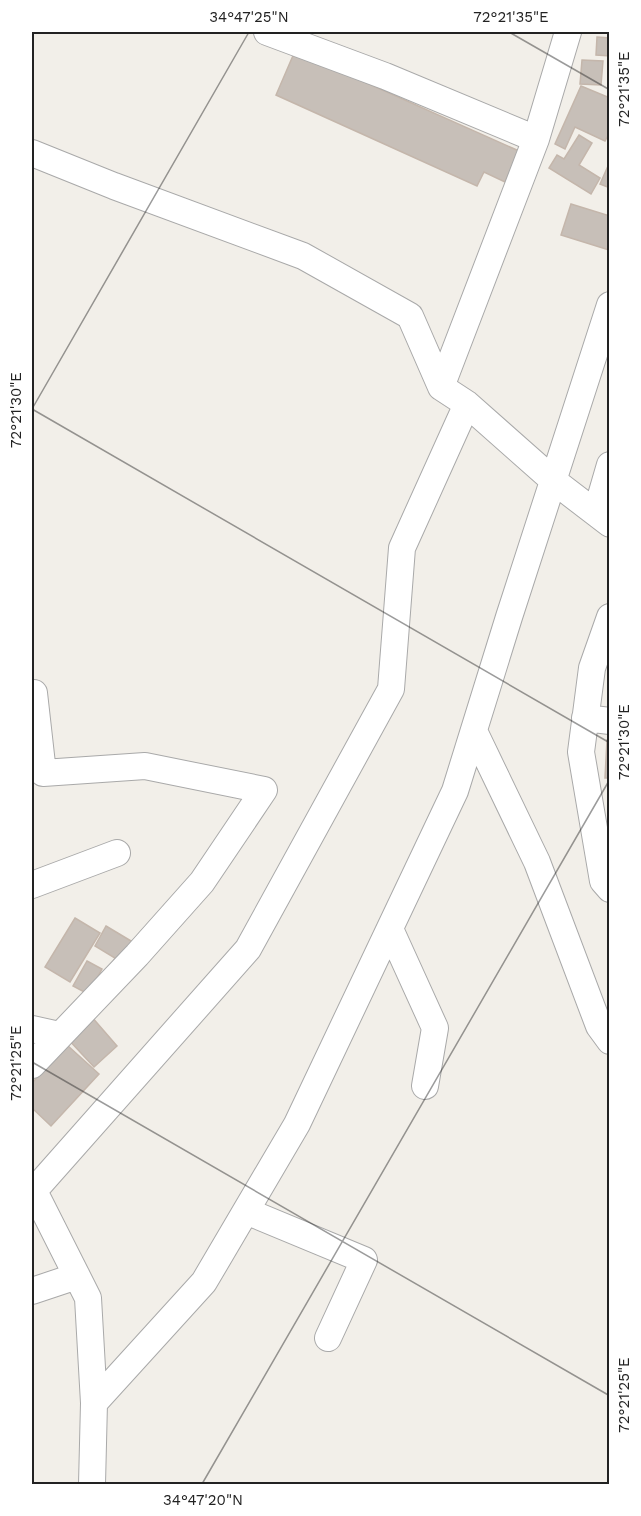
<svg xmlns="http://www.w3.org/2000/svg" width="641" height="1516" viewBox="0 0 641 1516" font-family="'Work Sans',sans-serif">
  <style>
    .building { fill: #c7bfb8; stroke: #c4b6ab; stroke-width: 1.5 }
    .lines { fill: none; stroke-linecap: round; stroke-linejoin: round }
    .street-casing { stroke: #a9a9a9; stroke-width: 28 }
    .street { stroke: #fff; stroke-width: 26 }
    .ticks { fill: none; stroke: #222; stroke-width: 1.5; stroke-opacity: 0.45 }
    .neatline { fill: none; stroke: #222; stroke-width: 2 }
    .ticks-label { font-size: 15px; text-anchor: middle; fill: #222 }
  </style>
  <rect width="100%" height="100%" fill="#f2efe9"/>
  <path class="building" d="M597 37 610 38V56L596 55Z
    M295 51 519 151 505 182 484 172 477 186 276 95Z
    M582 60 603 61 601 85 580 84Z
    M581 86 610 98V132L605 141 575 127 565 149 555 144Z
    M579 135 592 143 579 165 600 178 591 194 549 168 557 155 564 159Z
    M608 166H610V188L600 184Z
    M571 204 610 216 609 250 561 235Z
    M607 740H610V778H605Z
    M75 918 100 933 70 982 45 967Z
    M106 926 136 944 110 968 115 958 95 946Z
    M87 961 102 969 88 994 73 986Z
    M91 1016 117 1046 94 1067 67 1038Z
    M67 1045 99 1074 51 1126 32 1108V1083Z"/>
  <g class="lines">
    <defs>
      <path id="street" d="M267 32 385 76 536 139
        M32 153 114 186 303 256 410 316 441 387 467 404 554 481 610 524
        M441 387 536 139 568 32
        M596 513 610 465
        M610 617 592 668 581 752 603 881 610 889
        M32 693H34L43 773 145 766 264 790 202 882 137 955 32 1065
        M585 718 610 721
        M474 731 537 862 599 1026 610 1041
        M32 885 117 853
        M390 929 435 1028 425 1086
        M32 1029 59 1035
        M32 1187 88 1298 94 1403 92 1484
        M32 1193 248 949 391 689 402 548 467 404
        M246 1211 364 1260 328 1338
        M32 1291 77 1276
        M94 1403 204 1282 297 1124 455 791 509 617 610 305"/>
    </defs>
    <use href="#street" class="street-casing"/>
    <use href="#street" class="street"/>
  </g>
  <path class="ticks" d="M509 32 610 90M32 409 610 743M32 409 249 32M32 1062 610 1396M202 1484 610 779"/>
  <rect width="641" height="1516" fill="none" stroke="#ffffff" stroke-width="66"/>
  <rect x="33" y="33" width="575" height="1450" class="neatline"/>
  <g class="ticks-label">
    <text x="249" y="22">34°47'25"N</text>
    <text x="511" y="22">72°21'35"E</text>
    <text transform="translate(624 89) rotate(-90)" y="5">72°21'35"E</text>
    <text transform="translate(16 410) rotate(-90)" y="5">72°21'30"E</text>
    <text transform="translate(624 742) rotate(-90)" y="5">72°21'30"E</text>
    <text transform="translate(16 1063) rotate(-90)" y="5">72°21'25"E</text>
    <text transform="translate(624 1395) rotate(-90)" y="5">72°21'25"E</text>
    <text x="203" y="1505">34°47'20"N</text>
  </g>
</svg>
